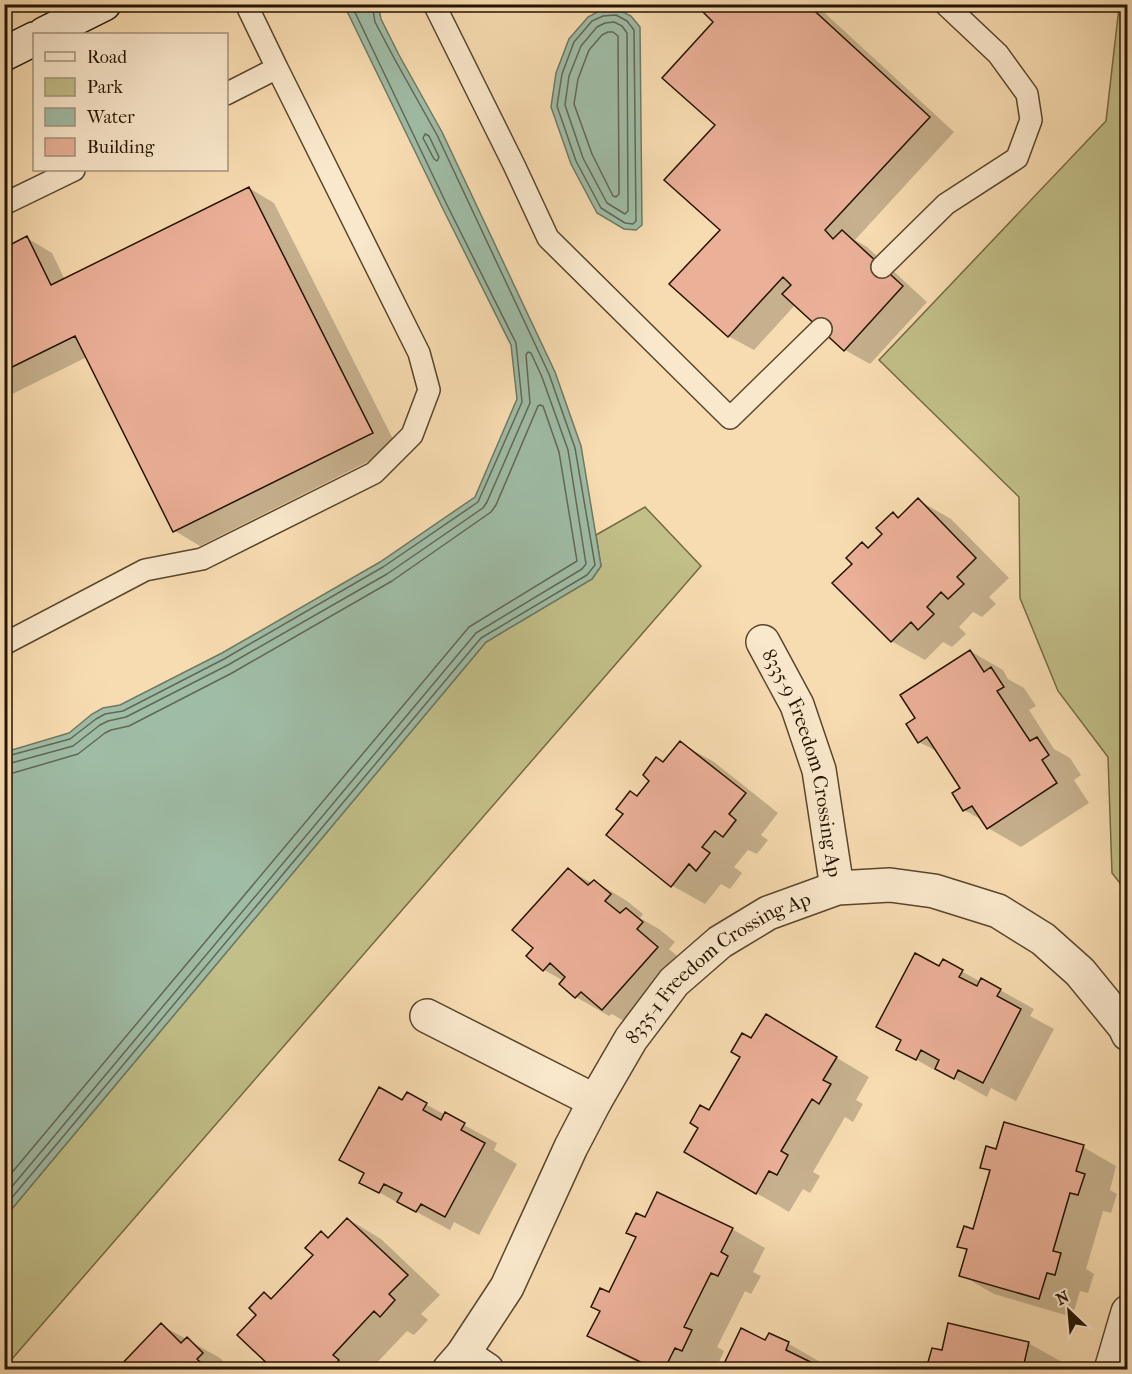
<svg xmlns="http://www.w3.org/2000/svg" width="1132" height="1374" viewBox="0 0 1132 1374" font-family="'IM FELL French Canon',serif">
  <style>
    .green { fill: #c2bf88; stroke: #736a44; stroke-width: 1.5 }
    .water { fill: #9fbca6; stroke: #6e7964; stroke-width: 1.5 }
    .shadow { fill: #0003 }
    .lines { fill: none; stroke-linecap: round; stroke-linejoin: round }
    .shore { stroke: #626853; stroke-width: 1.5 }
    .building { fill: #ebb098; stroke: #241400; stroke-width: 1.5 }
    .lane-casing { stroke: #59462c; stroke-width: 24 }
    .street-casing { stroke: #59462c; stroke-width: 36 }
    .secondary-casing { stroke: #241400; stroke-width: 36 }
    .lane { stroke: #fae8cc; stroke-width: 21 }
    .street { stroke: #fae8cc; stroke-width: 33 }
    .secondary { stroke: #fae8cc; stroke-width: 33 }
    .labels { text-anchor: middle; stroke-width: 5; stroke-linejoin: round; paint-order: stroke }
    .street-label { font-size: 20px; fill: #241400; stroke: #fae8cc }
  </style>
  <rect width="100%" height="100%" fill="#f8dcb1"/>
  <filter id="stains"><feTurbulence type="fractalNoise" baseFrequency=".00333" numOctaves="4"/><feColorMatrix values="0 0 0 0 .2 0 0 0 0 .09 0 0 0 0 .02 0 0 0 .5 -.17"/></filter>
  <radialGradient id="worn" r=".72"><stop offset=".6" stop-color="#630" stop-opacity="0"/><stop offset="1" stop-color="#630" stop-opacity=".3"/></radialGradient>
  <path class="green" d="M1117 5H1128L1127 892 1112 873 1108 757 1058 691 1020 598 1019 497 879 360 1106 121 1119 7Z
    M645 507 701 566 5 1367V1217L486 642 592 579 601 566 596 535Z"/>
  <path class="water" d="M344 5H378L381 19 399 55 442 132 555 372 581 446 601 566 592 579 486 642 5 1217V752L69 733 92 714 103 708 120 705 222 653 380 562 475 497 517 399 511 345 442 207Z
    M617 9 631 16 640 27 642 225 636 230 624 229 597 213 571 164 551 107 556 73 569 39 588 17 601 10Z"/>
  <path class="shadow" d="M697 4H815L954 132 855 240 867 247 927 302 870 364 845 350 796 304 754 350 728 336 717 125 716 21Z
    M249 188 274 203 397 447 200 546 175 531 87 357 4 398V249L27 238 52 253 65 280Z
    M918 500 951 519 1009 578 989 597 996 604 982 617 973 612 959 627 966 634 952 647 943 642 925 660 891 641 854 564 862 544 870 548 884 534 893 514 900 518Z
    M970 651 1003 670 1008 679 1024 688 1036 706 1029 710 1054 749 1070 758 1081 775 1074 780 1089 803 1021 847 988 828 984 821 964 810 962 788 940 753 919 742 917 719Z
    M680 743 714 762 778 813 761 835 768 840 757 854 748 850 734 867 742 873 730 889 721 884 705 904 671 885 638 797Z
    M568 870 592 883 594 881 627 901 643 914 640 918 659 929 675 942 669 949 690 967 636 1028 612 1014 609 1016 576 997 561 984 564 981 544 970 535 948Z
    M943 961 981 982 982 980 1034 1009 1030 1016 1054 1029 1016 1101 991 1088 987 1097 950 1076V1077L931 1068 898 1049Z
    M766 1016 869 1077 856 1100 863 1104 853 1122 845 1117 813 1172 820 1176 810 1193 803 1189 789 1212 686 1152Z
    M407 1094 497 1143 494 1150 517 1164 479 1235 454 1222 450 1230 413 1210 412 1211 361 1182Z
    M1083 1147 1116 1166 1110 1190 1117 1194 1111 1213 1103 1211 1086 1269 1094 1274 1088 1293 1080 1291 1072 1317 994 1294 961 1275 967 1251 959 1246 974 1231 991 1172 982 1167 997 1151Z
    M348 1219 381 1239 440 1295 421 1314 428 1320 414 1335 407 1331 370 1370H277L258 1315 264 1294 273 1299 315 1254 321 1233 330 1238Z
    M646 1219 732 1229 765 1248 753 1272 761 1276 751 1294 745 1291 717 1347 724 1351 716 1369 708 1366 706 1370H654L622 1355 589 1336Z
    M161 1325 220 1358 232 1370H118Z
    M769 1335 789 1344 822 1363 819 1368 766 1342Z
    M1028 1343 1062 1362 1060 1370H930L928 1368 943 1352Z"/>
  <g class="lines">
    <path class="shore" d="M616 15 627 21 634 30 636 221 633 224 625 223 601 208 576 161 557 106 562 74 574 42 592 21 603 16Z
      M614 22 622 26 627 33 628 211 625 214 607 203 583 158 565 105 569 76 581 46 597 27 605 23Z
      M608 32H613L618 36 619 194 616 197 613 196 592 154 574 104 578 79 589 50 602 35Z
      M425 134 429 136 439 157 437 161 434 159 423 138Z
      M4 757 70 739 96 719 105 714 123 711 224 659 383 567 478 502 522 402 516 343 447 205 351 4
      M4 765 73 746 100 725 108 721 126 717 228 665 387 574 483 508 487 502 530 403 526 355 528 352 531 353 542 377 568 450 586 564 582 569 476 633 4 1196
      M4 774 13 773 78 754 105 733 111 730 129 726 232 673 392 581 491 512 496 505 538 406 540 405 543 406 559 452 577 561 469 627 4 1182
      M4 1207 481 638 587 575 595 565 575 448 549 374 437 135 394 58 375 22 372 4"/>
  </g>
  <path class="building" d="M695 4H807L930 117 825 230 833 239 842 230 903 286 844 351 782 294 791 285 783 277 728 337 669 284 720 230 664 180 715 125 662 78 713 22Z
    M249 187 373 433 173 532 75 336 4 371V248L27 236 51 285Z
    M918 498 976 558 957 577 964 584 948 599 941 592 927 607 934 614 918 630 911 622 891 642 832 583 852 564 846 558 862 542 868 548 882 534 876 528 893 512 898 518Z
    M970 650 984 672 991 667 1004 687 997 691 1030 741 1037 737 1049 755 1042 760 1057 783 987 829 972 806 963 811 952 793 960 788 927 737 918 743 906 724 915 718 900 695Z
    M680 741 746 793 729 814 736 820 723 837 715 831 702 847 710 853 696 871 689 864 671 887 606 835 623 814 616 809 630 791 637 796 649 781 643 775 656 757 663 762Z
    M568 868 588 885 594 880 611 894 605 901 620 913 626 908 643 922 637 929 658 947 602 1010 581 992 575 998 559 984 565 977 550 963 543 971 526 956 533 948 512 930Z
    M915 953 939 966 943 959 963 970 959 977 977 986 981 978 1001 989 997 996 1021 1009 983 1083 958 1070 954 1079 935 1069 939 1060 921 1050 916 1060 896 1050 901 1040 876 1027Z
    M766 1014 837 1057 823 1080 831 1084 819 1104 812 1099 781 1151 788 1155 777 1175 769 1171 756 1194 684 1152 698 1128 690 1123 700 1105 709 1110 740 1057 731 1052 742 1033 751 1038Z
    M379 1087 402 1100 407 1092 427 1103 423 1110 441 1120 445 1112 465 1123 461 1130 485 1143 445 1217 421 1204 416 1212 397 1202 402 1193 384 1184 379 1193 359 1183 364 1173 339 1160Z
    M1004 1122 1084 1145 1076 1171 1085 1174 1078 1195 1070 1193 1053 1251 1061 1253 1055 1275 1047 1273 1039 1299 959 1276 967 1249 957 1247 964 1226 973 1229 990 1170 980 1168 986 1146 996 1149Z
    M657 1192 733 1228 721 1252 728 1256 718 1276 711 1273 684 1327 692 1330 682 1351 675 1348 664 1370H657L587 1336 600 1311 591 1307 600 1288 609 1292 636 1237 626 1233 636 1213 645 1217Z
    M347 1218 408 1275 389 1294 395 1300 380 1317 374 1311 333 1355 339 1360 330 1370H274L237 1335 256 1315 249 1308 264 1292 271 1299 313 1255 305 1248 321 1231 328 1238Z
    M161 1323 181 1343 187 1337 203 1353 197 1359 208 1370H116Z
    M948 1323 1029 1342 1023 1368 1027 1370 926 1369 932 1348 942 1350Z
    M741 1328 765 1340 769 1333 789 1342 786 1350 827 1370H721Z"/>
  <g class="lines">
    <defs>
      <path id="lane" d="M434 4 514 165 548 238 730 418 821 329
        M226 94 277 68 246 4
        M4 204 74 170
        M882 267 946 204 1017 158 1031 120 1027 94 998 54 945 4
        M4 644 145 570 202 559 374 473 412 435 429 390 419 353 277 68"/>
      <g id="street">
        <path id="s1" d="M763 642 797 705 819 770 837 888"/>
        <path d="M427 1016 595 1101"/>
        <path d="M463 1354 487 1370"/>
        <path id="s2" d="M449 1370 463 1354 507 1287 571 1147 595 1101 631 1039 674 982 720 942 768 913 837 888 890 885 934 891 998 911 1043 939 1080 972 1125 1027 1128 1034"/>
        <path d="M1111 1370 1128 1312"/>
      </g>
      <path id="secondary" d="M44 34 104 4
        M4 54 34 39"/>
    </defs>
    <use href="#lane" class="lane-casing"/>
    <use href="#street" class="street-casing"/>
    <use href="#secondary" class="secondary-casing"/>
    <use href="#lane" class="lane"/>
    <use href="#street" class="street"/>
    <use href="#secondary" class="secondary"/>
  </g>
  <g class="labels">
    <g class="street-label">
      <text dy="7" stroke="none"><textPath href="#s1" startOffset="129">8335-9 Freedom Crossing Ap</textPath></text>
      <text dy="7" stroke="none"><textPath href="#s2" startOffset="494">8335-1 Freedom Crossing Ap</textPath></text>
    </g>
  </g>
  <rect width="1132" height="1374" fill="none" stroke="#f8dcb1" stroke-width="24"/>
  <rect x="6" y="6" width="1120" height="1362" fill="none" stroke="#241400" stroke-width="3"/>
  <rect x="12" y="12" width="1108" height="1350" fill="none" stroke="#241400" stroke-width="1.5"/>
  <rect x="33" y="33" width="195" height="138" fill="#fae8cc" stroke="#a4937a" stroke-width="1.5"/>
  <rect x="45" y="52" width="30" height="9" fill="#fae8cc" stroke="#a4937a" stroke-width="1.5"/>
  <text x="87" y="63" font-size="18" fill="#241400">Road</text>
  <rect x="45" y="78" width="30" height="18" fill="#c2bf88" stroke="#a4937a" stroke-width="1.5"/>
  <text x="87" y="93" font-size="18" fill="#241400">Park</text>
  <rect x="45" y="108" width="30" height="18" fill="#9fbca6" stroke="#a4937a" stroke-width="1.5"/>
  <text x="87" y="123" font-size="18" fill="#241400">Water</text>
  <rect x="45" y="138" width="30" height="18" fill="#ebb098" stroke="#a4937a" stroke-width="1.5"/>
  <text x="87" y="153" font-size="18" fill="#241400">Building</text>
  <g transform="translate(1069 1311) rotate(334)" stroke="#fae8cc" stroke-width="4.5" paint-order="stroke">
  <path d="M0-4.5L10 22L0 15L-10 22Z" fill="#241400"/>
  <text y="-9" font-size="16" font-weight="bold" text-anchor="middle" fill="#241400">N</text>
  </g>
  <rect width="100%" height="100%" filter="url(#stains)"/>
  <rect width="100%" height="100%" fill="url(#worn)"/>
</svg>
